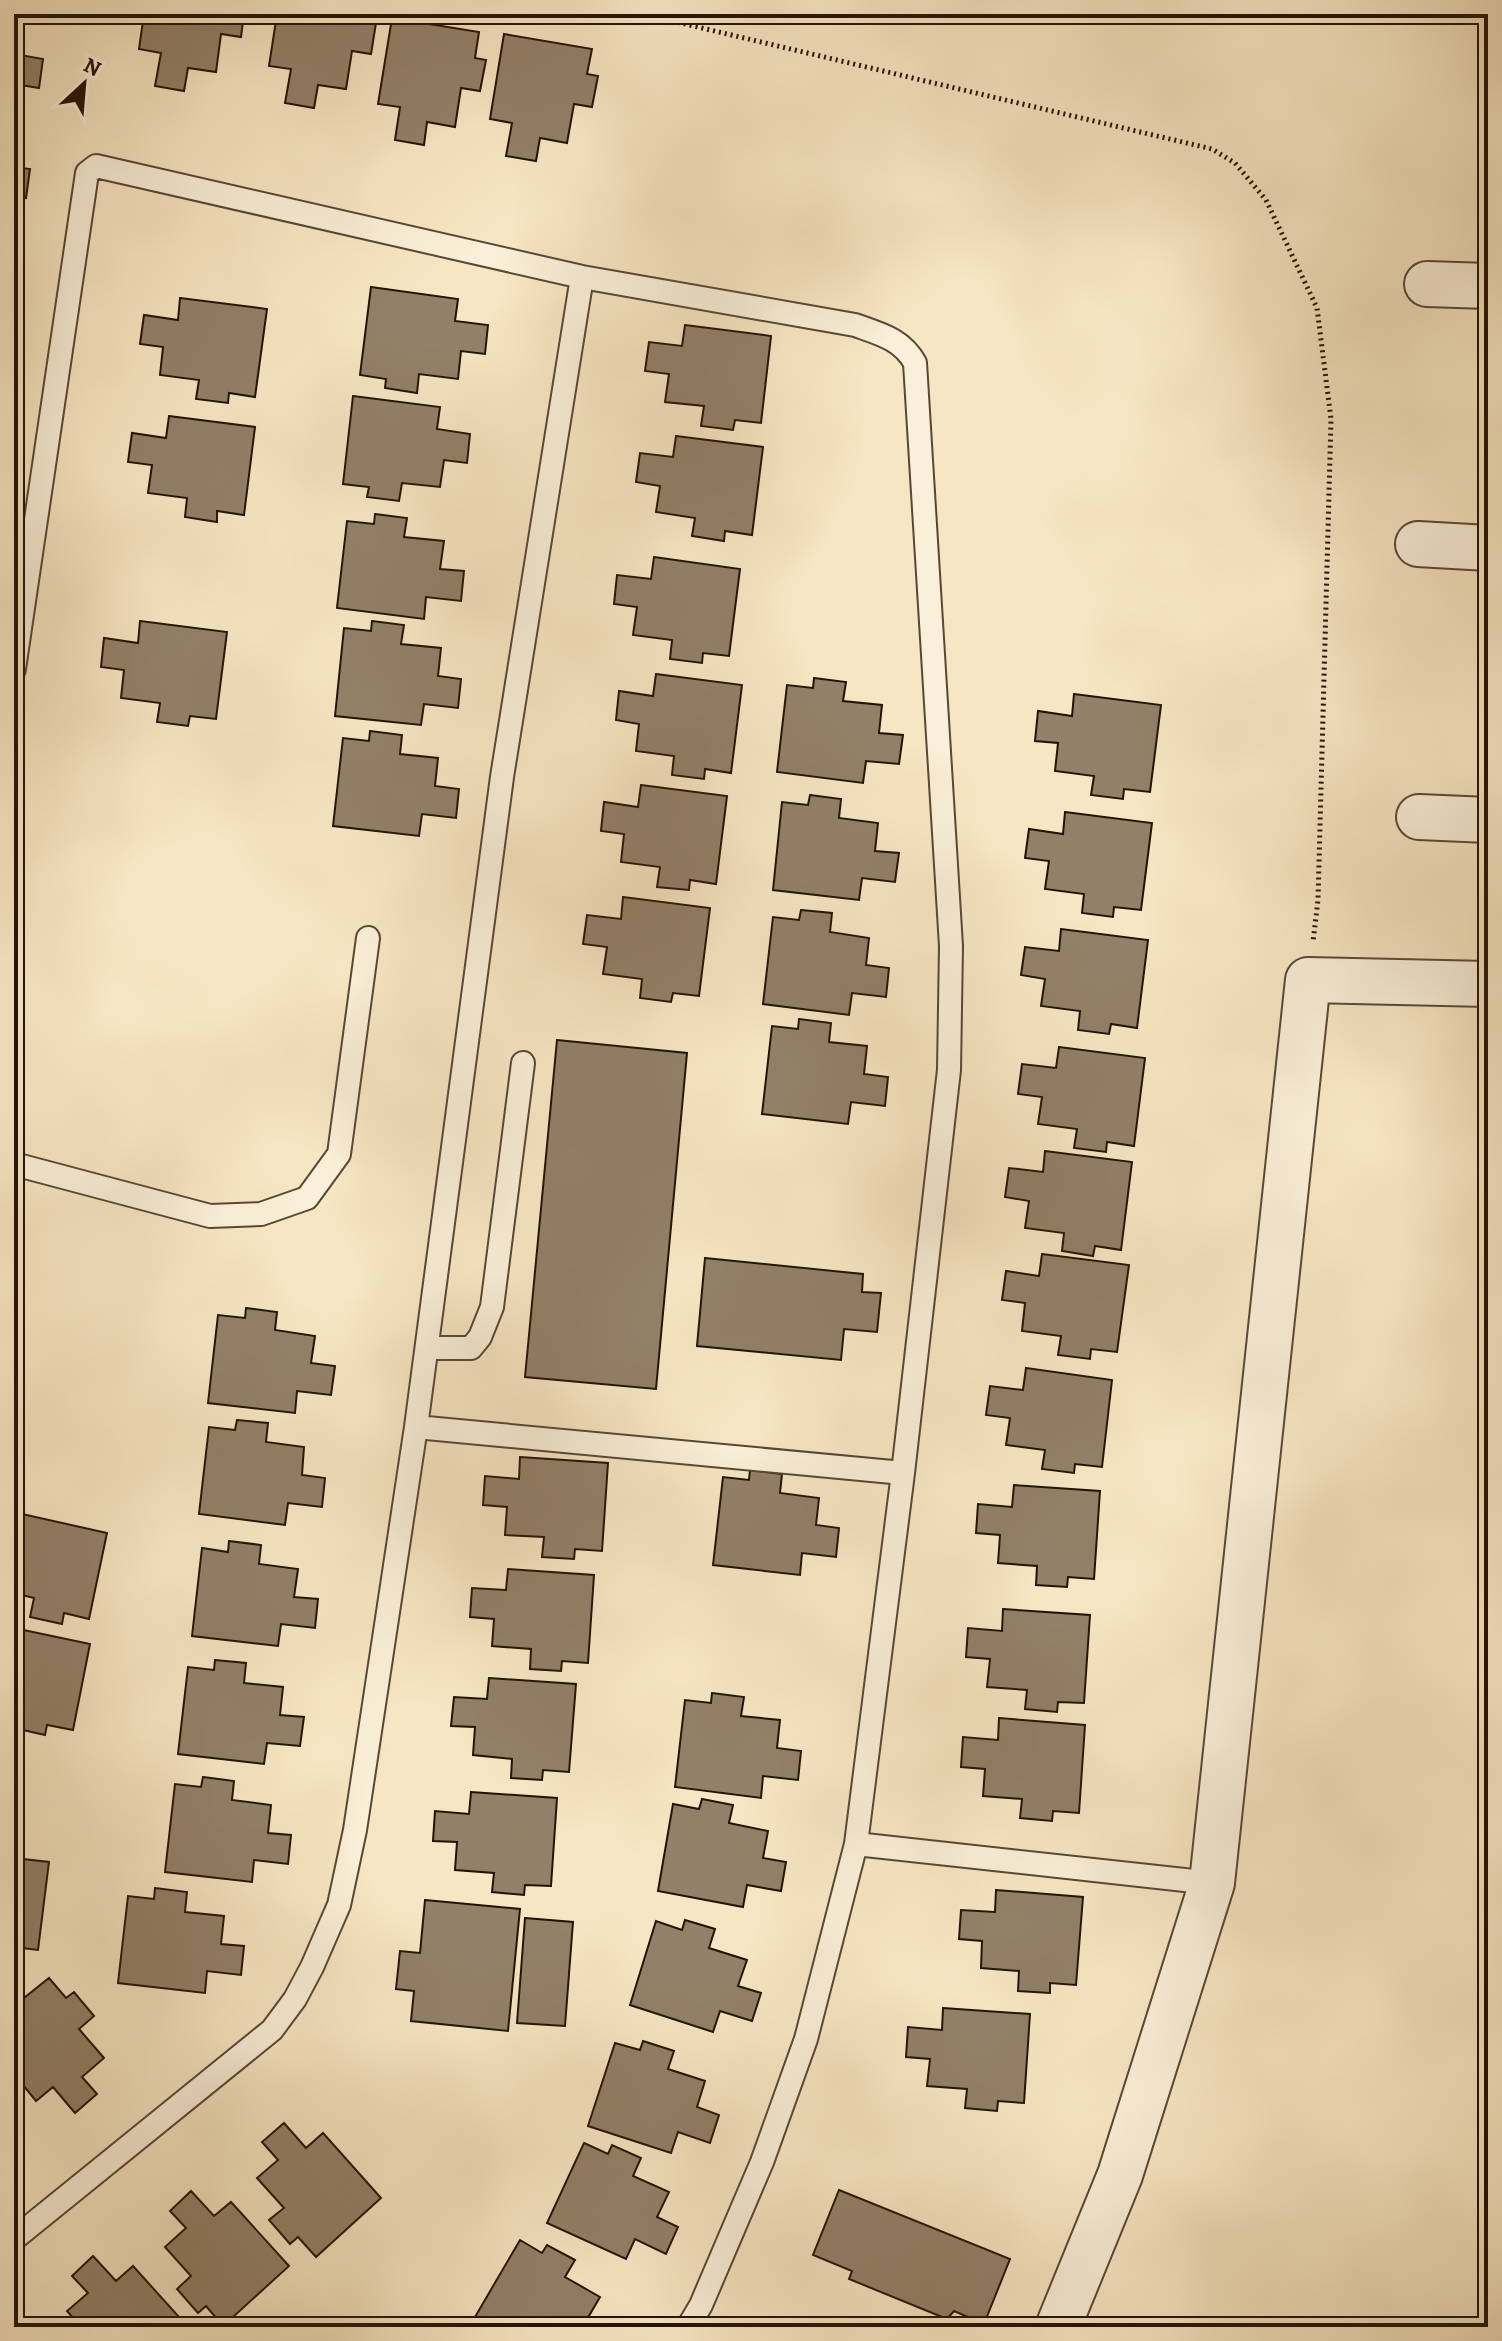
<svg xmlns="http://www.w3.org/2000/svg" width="1502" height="2341" viewBox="0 0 1502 2341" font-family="Alegreya,serif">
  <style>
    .building { fill: #928068; stroke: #241205; stroke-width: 2 }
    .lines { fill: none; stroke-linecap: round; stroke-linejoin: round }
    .lane-casing { stroke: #594734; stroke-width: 26 }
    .street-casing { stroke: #594734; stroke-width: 48 }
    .path { stroke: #241205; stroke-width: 5; stroke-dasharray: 2 4; stroke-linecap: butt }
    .lane { stroke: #faefd8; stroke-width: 22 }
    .street { stroke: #faefd8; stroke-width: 44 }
  </style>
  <rect width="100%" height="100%" fill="#f7e6c3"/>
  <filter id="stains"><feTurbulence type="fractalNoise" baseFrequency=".0025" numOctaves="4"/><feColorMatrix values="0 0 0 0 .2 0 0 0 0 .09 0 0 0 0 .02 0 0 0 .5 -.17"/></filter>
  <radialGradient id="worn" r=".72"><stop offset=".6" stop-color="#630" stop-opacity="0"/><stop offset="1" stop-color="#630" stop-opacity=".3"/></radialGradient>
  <path class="building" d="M144 14H244L241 37 221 34 216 72 188 68 184 91 155 86 161 53 139 49Z
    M277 14H367L366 21 376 23 371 54 352 51 346 89 318 85 314 108 285 103 291 69 269 66Z
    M392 18 479 32 475 58 486 60 480 91 461 88 455 127 427 122 424 145 395 140 400 107 378 104Z
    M14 27 23 28 20 55 43 59 39 88 14 84Z
    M504 34 592 49 587 74 598 76 592 107 574 104 567 143 540 138 536 161 506 156 512 123 490 119Z
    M14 167 30 169 26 198 14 196Z
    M371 287 458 299 455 321 488 325 485 354 461 351 458 379 419 374 417 393 385 388 386 379 360 375Z
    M180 298 267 309 255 397 229 393 228 403 196 399 199 380 160 375 163 347 140 344 144 315 178 320Z
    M685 325 771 336 761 423 735 420 733 430 701 426 704 406 665 402 669 374 645 371 649 342 682 346Z
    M353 396 440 407 437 429 470 434 467 463 444 460 440 487 402 483 399 501 367 497 369 487 343 484Z
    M169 416 255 427 244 515 217 511V522L185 517 187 498 148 493 152 465 128 462 132 433 166 438Z
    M676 436 763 447 752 535 725 531 724 541 692 536 695 518 656 512 660 486 636 482 640 453 673 457Z
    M375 514 407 518 404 537 444 541 440 569 464 571 461 601 426 597 424 619 337 608 347 521 374 524Z
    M654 557 740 569 729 656 703 653 702 663 670 659 672 640 633 635 637 607 614 604 617 575 651 579Z
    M140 621 227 632 216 719 190 716 188 726 157 722 160 703 121 698 124 670 101 667 104 638 138 643Z
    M372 621 404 625 401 644 441 648 438 676 461 679 458 708 424 704 421 725 335 716 344 628 371 631Z
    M656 674 742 685 731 773 705 769 704 779 672 775 674 756 636 751 639 724 616 720 619 691 653 696Z
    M814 678 846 682 843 701 882 705 879 733 903 735 899 764 866 761 863 783 777 772 787 685 813 688Z
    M1074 694 1161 705 1150 792 1124 789 1123 799 1091 795 1094 776 1055 771 1058 743 1035 741 1038 711 1072 716Z
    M370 731 402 735 400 754 438 758 435 786 459 789 456 818 422 814 419 836 333 826 343 738 369 741Z
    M641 785 727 796 716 884 690 880 689 890 657 887 660 867 621 862 624 834 601 831 604 802 638 807Z
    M810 795 841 799 839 818 878 823 875 851 899 853 895 882 862 878 859 900 773 890 782 802 808 805Z
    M1065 812 1152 823 1141 910 1114 907 1113 917 1082 913 1084 894 1045 889 1049 861 1025 858 1029 829 1063 834Z
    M623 897 710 908 699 996 673 993 671 1002 640 998 642 979 603 974 607 947 583 944 587 915 621 919Z
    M801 910 832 913 830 932 869 938 866 965 889 968 886 997 852 993 849 1015 763 1004 773 917 799 920Z
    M1061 929 1148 940 1137 1028 1111 1024 1109 1034 1078 1030 1080 1011 1041 1006 1045 979 1021 975 1025 947 1059 951Z
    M799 1019 831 1023 829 1042 867 1046 864 1074 888 1077 885 1106 851 1102 848 1124 762 1114 772 1026 798 1029Z
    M557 1040 687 1053 656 1389 525 1377Z
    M1059 1047 1145 1058 1134 1146 1107 1142 1106 1152 1074 1148 1077 1129 1038 1124 1042 1097 1018 1094 1022 1064 1056 1068Z
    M1045 1151 1132 1162 1121 1250 1095 1246 1093 1256 1062 1251 1064 1233 1025 1228 1029 1201 1005 1197 1009 1168 1043 1172Z
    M1042 1254 1129 1265 1117 1352 1091 1349 1090 1359 1058 1355 1061 1336 1022 1331 1025 1303 1002 1300 1006 1271 1039 1276Z
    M705 1258 863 1274 862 1292 881 1293 877 1332 844 1329 841 1360 697 1346Z
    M246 1308 277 1312 275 1330 315 1336 311 1363 335 1366 331 1395 297 1391 295 1413 208 1403 218 1315 245 1318Z
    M1026 1368 1112 1380 1102 1467 1075 1464 1074 1473 1042 1469 1045 1450 1006 1445 1010 1418 986 1415 990 1386 1023 1390Z
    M237 1420 268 1423 266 1442 304 1447 302 1475 325 1478 322 1507 288 1503 285 1525 199 1514 209 1427 235 1430Z
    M520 1457 608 1463 602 1551 575 1549 574 1559 542 1557 544 1537 505 1535 507 1507 483 1505 485 1476 519 1479Z
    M750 1470 782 1474 780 1493 819 1498 816 1525 839 1528 836 1557 802 1553 800 1575 713 1565 723 1477 749 1480Z
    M1014 1485 1100 1491 1094 1579 1068 1577 1067 1587 1036 1585 1037 1566 998 1563 1000 1535 976 1533 978 1504 1012 1507Z
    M22 1514 107 1533 89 1619 64 1613 62 1624 30 1617 34 1598 14 1593V1535L18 1536Z
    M229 1541 261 1545 259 1564 298 1569 294 1597 318 1599 315 1628 281 1624 278 1646 192 1636 202 1548 228 1552Z
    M508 1569 594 1575 588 1663 562 1661 561 1671 530 1669 531 1649 492 1646 494 1619 470 1617 472 1588 506 1590Z
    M1003 1609 1090 1615 1084 1703 1058 1702 1057 1712 1025 1709 1027 1690 987 1687 990 1659 966 1657 968 1628 1002 1631Z
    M14 1628 90 1644 73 1730 47 1725 45 1735 14 1728 17 1710 14 1709Z
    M215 1660 246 1663 244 1683 283 1687 280 1715 304 1717 300 1746 267 1743 264 1764 178 1754 188 1667 214 1670Z
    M489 1678 576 1684 569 1772 543 1770 542 1780 511 1778 512 1759 473 1755 475 1727 451 1726 454 1697 487 1699Z
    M712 1693 744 1697 741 1716 780 1720 777 1748 801 1751 798 1780 763 1776 761 1798 675 1787 685 1700 711 1703Z
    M999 1718 1085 1725 1079 1813 1053 1811 1052 1821 1020 1818 1022 1799 983 1796 985 1769 961 1767 963 1737 998 1740Z
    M203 1777 234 1781 232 1800 271 1805 268 1833 291 1835 288 1864 254 1860 252 1882 165 1872 175 1784 201 1787Z
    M471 1792 557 1798 551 1886 525 1885 524 1895 492 1892 494 1873 455 1870 457 1842 433 1841 435 1811 469 1814Z
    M702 1799 733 1805 729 1823 768 1831 763 1858 786 1862 781 1891 747 1885 743 1907 658 1891 673 1804 699 1809Z
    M14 1858 49 1862 38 1950 14 1947Z
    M155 1888 187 1892 185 1912 224 1916 221 1944 244 1946 241 1975 207 1971 205 1993 118 1983 128 1896 154 1899Z
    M996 1890 1083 1897 1076 1985 1050 1983V1993L1018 1991 1019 1971 981 1968 982 1941 959 1939 961 1910 995 1912Z
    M425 1900 520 1909 508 2031 411 2021 414 1991 396 1989 400 1951 420 1953Z
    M525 1918 573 1922 565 2026 517 2023Z
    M685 1920 715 1929 709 1948 747 1960 738 1986 761 1993 752 2021 720 2011 713 2032 630 2005 656 1921 682 1930Z
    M49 1978 66 1998 74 1992 94 2016 79 2029 104 2058 82 2077 97 2094 75 2113 53 2087 36 2101 14 2074V2006Z
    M943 2008 1030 2014 1024 2103 998 2101 997 2111 965 2108 967 2089 927 2086 930 2059 906 2057 908 2027 942 2030Z
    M643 2041 674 2051 668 2069 705 2081 697 2107 719 2115 710 2143 678 2132 671 2153 588 2126 615 2043 640 2050Z
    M284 2123 306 2148 323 2133 381 2198 316 2257 298 2237 290 2244 269 2220 284 2208 257 2178 278 2160 262 2142Z
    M584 2143 608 2154 612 2145 641 2158 633 2176 669 2192 657 2217 678 2227 666 2254 635 2239 626 2259 547 2223Z
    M839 2190 1010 2259 984 2324 954 2311 947 2319 849 2279 852 2271 813 2255Z
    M191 2191 214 2216 231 2202 289 2266 223 2326 206 2306 198 2313 177 2289 191 2276 165 2247 186 2228 170 2211Z
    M520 2240 542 2253 547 2245 575 2260 565 2277 600 2297 586 2321 596 2327H494L475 2317Z
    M93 2256 116 2281 133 2266 188 2327H81L67 2311 88 2293 72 2276Z
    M778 2320 790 2327H773Z"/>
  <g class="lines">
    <defs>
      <path id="lane" d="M14 669 87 173 96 166 582 277 855 325C880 334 902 339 915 363L951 946 949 1070 903 1473 856 1844 806 2039 762 2162 701 2305 688 2327
        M14 1164 210 1216 261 1214 307 1198 339 1154 368 938
        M427 1348H471L480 1337 492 1307 523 1063
        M416 1427 903 1473
        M856 1844 1212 1883
        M14 2239 272 2030 295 1999 312 1967 339 1905 355 1830 416 1427 502 777 582 277"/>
      <path id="street" d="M1427 284 1488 286
        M1418 544 1488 548
        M1419 817 1488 820
        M1058 2327 1120 2175 1212 1883 1308 980 1488 984"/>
    </defs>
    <use href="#lane" class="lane-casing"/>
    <use href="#street" class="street-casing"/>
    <path class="path" d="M643 14 1212 149 1235 163 1266 200 1317 308 1331 419 1318 900 1313 942"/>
    <use href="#lane" class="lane"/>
    <use href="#street" class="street"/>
  </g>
  <rect width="1502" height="2341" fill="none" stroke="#f7e6c3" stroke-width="48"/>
  <rect x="16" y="16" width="1470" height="2309" fill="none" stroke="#241205" stroke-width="4"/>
  <rect x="24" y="24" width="1454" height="2293" fill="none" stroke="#241205" stroke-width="2"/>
  <g transform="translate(84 84) rotate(26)" stroke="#faefd8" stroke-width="6" paint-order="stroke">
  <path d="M0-6L14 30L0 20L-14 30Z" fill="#241205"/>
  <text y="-12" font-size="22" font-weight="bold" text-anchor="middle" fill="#241205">N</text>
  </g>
  <rect width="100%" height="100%" filter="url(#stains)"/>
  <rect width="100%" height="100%" fill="url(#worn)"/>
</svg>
